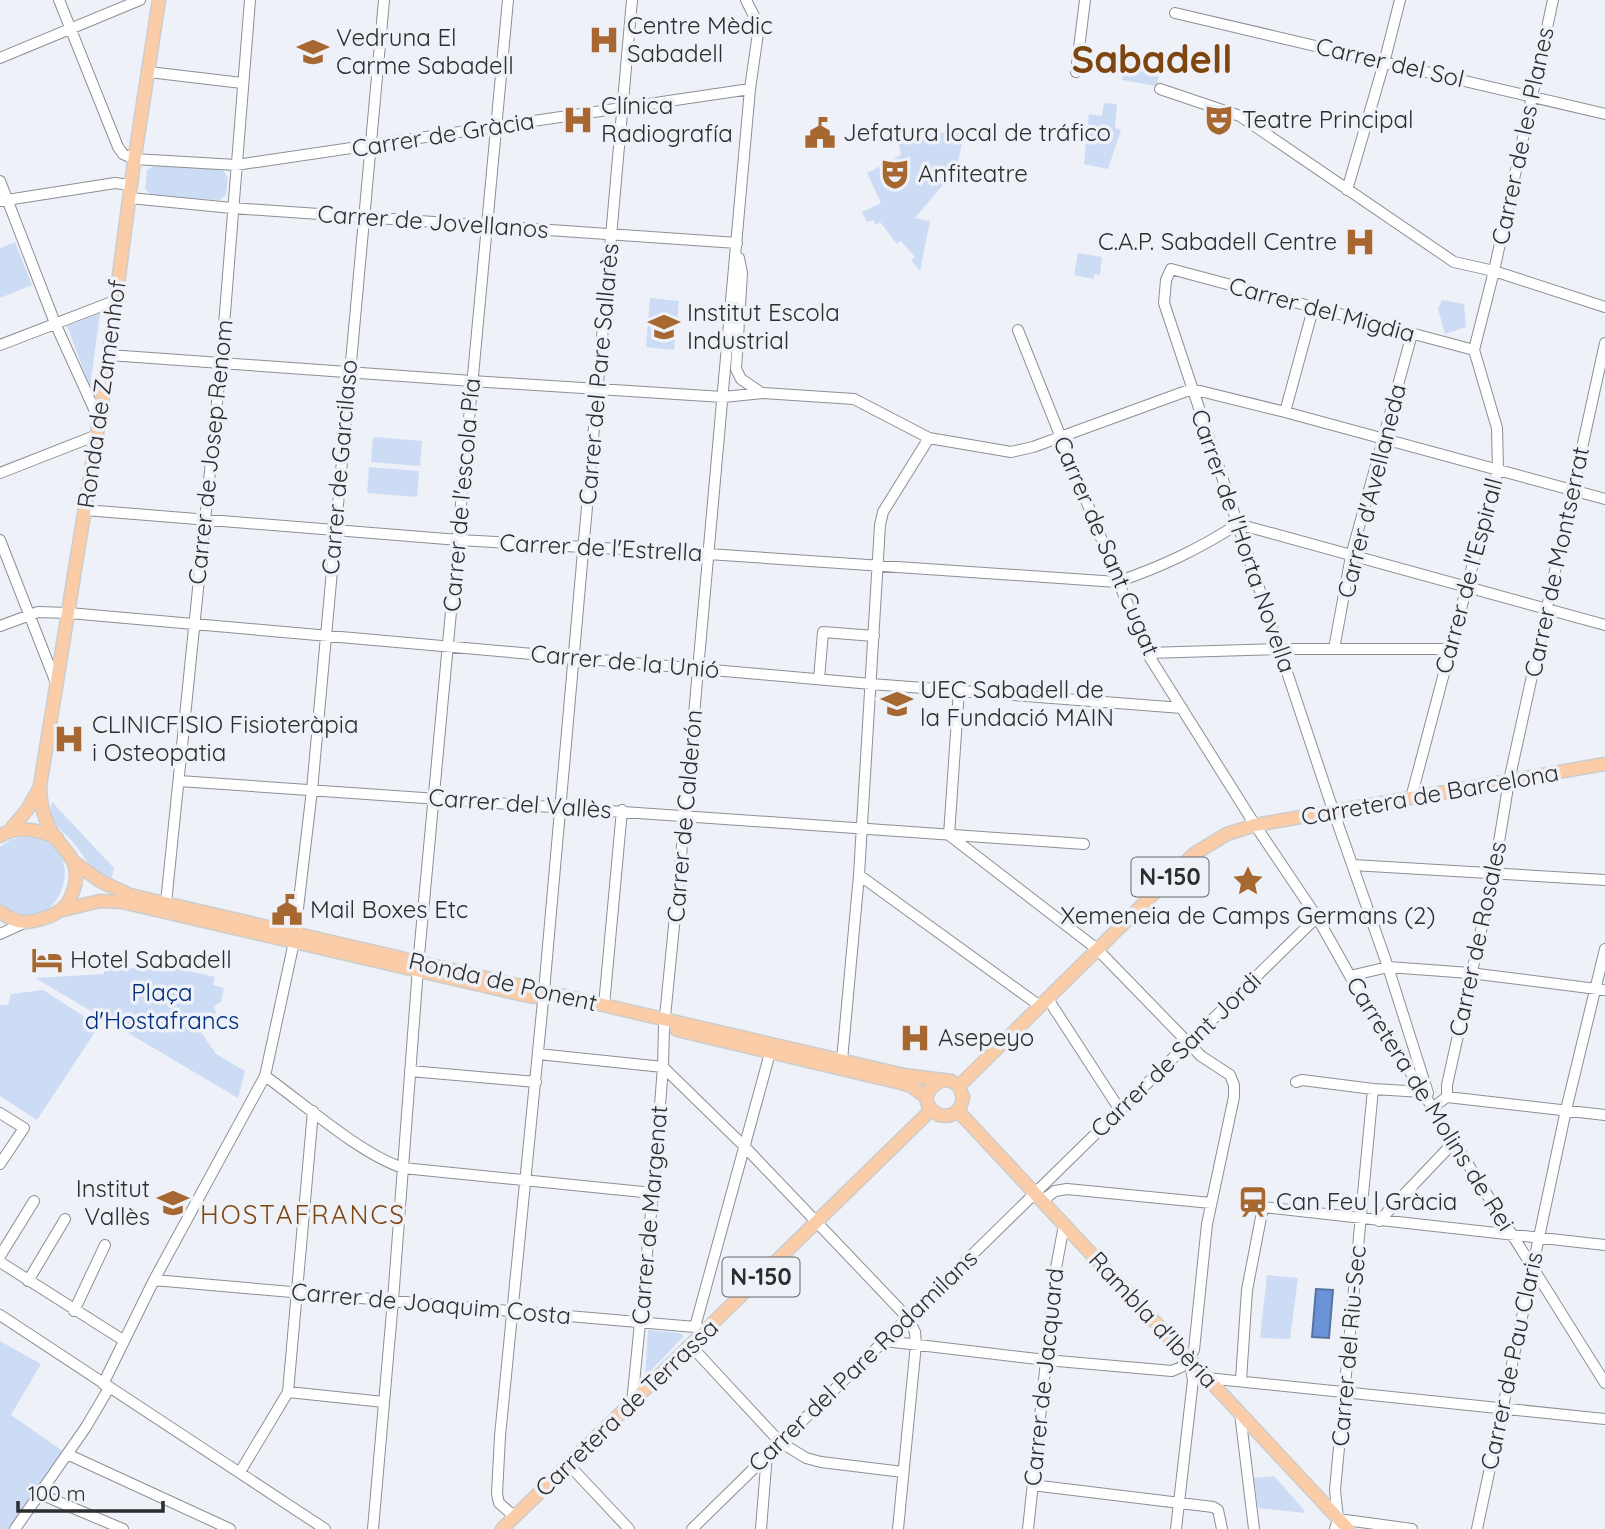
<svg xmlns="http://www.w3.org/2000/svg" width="1605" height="1529" viewBox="0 0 1605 1529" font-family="Quicksand,sans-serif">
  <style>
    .green { fill: #cddcf5 }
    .water { fill: #6a92d6; stroke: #5774a4; stroke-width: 2 }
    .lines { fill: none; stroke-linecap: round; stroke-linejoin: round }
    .minor-casing { stroke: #8c8f94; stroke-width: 12 }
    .major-casing { stroke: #cccdcd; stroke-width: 15 }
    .minor { stroke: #fff; stroke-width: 10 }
    .major { stroke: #facca8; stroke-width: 12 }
    .labels { text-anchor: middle; stroke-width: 7; stroke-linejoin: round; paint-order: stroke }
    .shield { fill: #eef1f7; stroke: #66686b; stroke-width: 2 }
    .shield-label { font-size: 23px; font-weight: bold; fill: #2b2d2f }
    .poi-label { font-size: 24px; fill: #2b2d2f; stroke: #eef1f7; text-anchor: start }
    .street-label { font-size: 24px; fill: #2b2d2f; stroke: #eef1f7 }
    .park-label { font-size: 24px; fill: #002d7c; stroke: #eef1f7 }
    .neighbourhood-label { font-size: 26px; letter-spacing: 2px; fill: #7e450f; stroke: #eef1f7 }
    .town-label { font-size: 38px; font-weight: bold; fill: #7e450f; stroke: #eef1f7 }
  </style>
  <rect width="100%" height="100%" fill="#eef1f7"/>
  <path class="green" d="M1125 63 1160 69 1157 86 1122 80Z
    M1104 103 1117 104 1115 128 1121 130 1108 169 1084 164 1089 114 1102 116Z
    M925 129 926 133H964L956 173H953L915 218 930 221 920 271 911 260 915 257 901 241 897 244 880 222 876 225 873 220 867 222 862 212 881 203 867 173 901 155 896 133 901 132V130Z
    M156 164 223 170 228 178 226 195 219 200 152 195 145 189 147 170Z
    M15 242 32 285 0 298V248Z
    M1078 253 1102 257 1100 275 1095 274 1093 279 1074 275Z
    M650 298 679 301 674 350 646 347Z
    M1442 300 1464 304 1466 327 1445 334 1438 309Z
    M100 313 90 387 67 326Z
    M373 437 422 441 420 466 371 462Z
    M369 467 419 471 417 497 367 493Z
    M52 802 114 868 111 880C88 871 86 856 71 840 65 833 56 827 52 819 49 813 51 808 52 802Z
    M20 837C102 834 57 954 0 905V847L10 840Z
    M137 959 215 977 213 985 224 988 221 1002 214 1006 216 1013 198 1028 216 1054 245 1071 238 1098 35 978 104 974V970C117 968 126 973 137 965Z
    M43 990 99 1026 37 1120 0 1096V1005H8L11 994Z
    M1267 1275 1298 1278 1290 1339 1260 1338Z
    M648 1330 680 1333 684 1336 645 1377Z
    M0 1341 41 1364 11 1415 67 1454 15 1529H0Z
    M1274 1476 1304 1510 1305 1513 1258 1508 1254 1478Z"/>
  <path class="water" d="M1316 1289 1333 1290 1329 1338 1312 1337Z"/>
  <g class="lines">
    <defs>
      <path id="minor" d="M59 0 118 147 123 154 134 159 236 165 750 89
        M1175 13 1605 114
        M0 58 140 0
        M149 72 242 83
        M1076 72 1085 0
        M1160 89 1240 116 1454 262 1494 271 1605 307
        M0 181 55 323 99 420
        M1347 190 1384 63 1400 0
        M130 198 232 208 737 243
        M0 201 115 183 131 185
        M739 258 742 273 736 369 741 379 760 392
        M1018 330 1147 653 1255 825 1317 917 1350 976 1605 1383
        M0 345 117 300
        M109 355 472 381 723 397 763 393 854 399 929 438 1011 452 1033 447 1192 389 1285 412 1605 499
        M1285 412 1313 309
        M0 473 97 435
        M85 510 459 540 708 554 1117 582C1163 566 1197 550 1238 524L1605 625
        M0 540 56 683
        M0 626 38 612 69 613 871 684 1182 708
        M1334 649 1351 556 1412 334
        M1147 653 1280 649H1451
        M819 679 823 632 874 636
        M179 781 1084 844
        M1411 798 1498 469 1497 428 1474 350 1494 271 1553 0
        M949 835 959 690
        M1353 865 1605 880
        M859 875 1040 1006
        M166 903 221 363 250 0
        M0 934 24 923
        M1350 976 1388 967 1470 973 1605 990
        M1048 999 1120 1110
        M604 1005 622 810
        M538 1054 663 1067
        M842 1060 859 875 880 525 883 512 929 438
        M663 1067 744 1146 908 1318 915 1332 916 1344 898 1529
        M410 1071 536 1082
        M265 1076C303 1103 360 1154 403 1168L653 1193
        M1296 1082 1302 1080 1373 1089 1423 1092
        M1428 1093 1388 967 1334 813 1164 303 1166 280 1171 269 1474 350
        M1447 1097V1085L1494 872 1509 781 1605 343
        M1432 1108 1447 1097 1605 1115
        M0 1113 24 1128 0 1164
        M1042 1201 1055 1191 1067 1189 1211 1203
        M1379 1221 1453 1143
        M0 1256 34 1201
        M0 1262 123 1340
        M154 1280 695 1327 707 1330
        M28 1281 65 1219
        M74 1311 105 1245
        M0 1315 325 1529
        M695 1327 770 1053
        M885 1341 1046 1360 1172 1371 1181 1367 1194 1350 1207 1224 1234 1097V1085L1230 1075 1201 1056 1097 949 949 835
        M691 1346 780 1442 806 1458 821 1462 903 1472
        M1207 1378 1605 1419
        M1241 1380 1247 1290 1263 1207 1605 1245
        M103 1384 154 1280 265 1076 294 942 312 790 384 0
        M288 1392 313 1111
        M632 1403 653 1193 663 1067 664 1027 685 815 750 89 759 26 746 0
        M1240 1413 1254 1529
        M67 1454 230 1529
        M569 1465 629 1529
        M240 1472 288 1392 384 1402
        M1032 1485 1213 1507 1218 1510 1222 1529
        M40 1494 123 1529
        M514 1516 499 1503 497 1494 500 1436 544 991 632 0
        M1338 1519 1412 1529
        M15 1529 86 1427 109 1388
        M373 1529 393 1300 419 955 508 0
        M692 1529 1317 917
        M761 1529 767 1454
        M1028 1529 1056 1268 1064 1225
        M1176 1529 1193 1380 1189 1359
        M1335 1529 1338 1519 1335 1490 1373 1089
        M1477 1529 1566 1110 1605 949"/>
      <path id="major" d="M10 830 27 810 40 787
        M0 836C17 825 39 830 57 838
        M74 862 100 881 130 895 904 1075 951 1081 959 1086 963 1097C961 1111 954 1118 939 1115 922 1106 923 1091 939 1082
        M63 910 100 901 122 902 533 997
        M0 912C19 925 29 924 50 916 61 911 68 906 72 894 87 857 58 851 47 823 42 811 40 799 40 786L104 390 133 169 159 0
        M677 1030 901 1083 911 1086 926 1097
        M959 1086 1194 854 1227 834 1255 825 1605 764
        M958 1111 1348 1529
        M502 1529 931 1110"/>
    </defs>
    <use href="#minor" class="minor-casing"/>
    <use href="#major" class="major-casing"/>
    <use href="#minor" class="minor"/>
    <use href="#major" class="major"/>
  </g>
  <defs>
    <symbol id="hospital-bare" viewBox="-9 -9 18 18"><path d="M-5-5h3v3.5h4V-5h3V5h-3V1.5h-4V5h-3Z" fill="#a76730" stroke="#eef1f7" stroke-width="2.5" paint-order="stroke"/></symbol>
    <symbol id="school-bare" viewBox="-9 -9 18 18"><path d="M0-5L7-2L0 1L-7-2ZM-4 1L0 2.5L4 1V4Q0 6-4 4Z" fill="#a76730" stroke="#eef1f7" stroke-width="2.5" paint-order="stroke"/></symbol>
    <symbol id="theatre-bare" viewBox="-9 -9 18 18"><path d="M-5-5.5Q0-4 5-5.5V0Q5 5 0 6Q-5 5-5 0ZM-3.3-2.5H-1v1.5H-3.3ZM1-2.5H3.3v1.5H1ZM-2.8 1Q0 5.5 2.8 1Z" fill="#a76730" stroke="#eef1f7" stroke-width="2.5" paint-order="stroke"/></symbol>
    <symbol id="civic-bare" viewBox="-9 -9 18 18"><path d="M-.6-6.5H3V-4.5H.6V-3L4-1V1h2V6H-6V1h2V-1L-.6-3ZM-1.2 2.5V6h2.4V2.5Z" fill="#a76730" stroke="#eef1f7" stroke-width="2.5" paint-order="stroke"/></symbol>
    <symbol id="sight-bare" viewBox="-9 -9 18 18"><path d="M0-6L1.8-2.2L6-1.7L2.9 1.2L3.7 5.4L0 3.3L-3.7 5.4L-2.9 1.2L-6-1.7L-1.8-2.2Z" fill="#a76730" stroke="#eef1f7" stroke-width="2.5" paint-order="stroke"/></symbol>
    <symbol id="hotel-bare" viewBox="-9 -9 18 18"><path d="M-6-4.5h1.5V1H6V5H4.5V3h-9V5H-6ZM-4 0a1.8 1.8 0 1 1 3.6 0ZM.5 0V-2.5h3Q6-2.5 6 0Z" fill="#a76730" stroke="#eef1f7" stroke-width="2.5" paint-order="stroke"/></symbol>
    <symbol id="station-bare" viewBox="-9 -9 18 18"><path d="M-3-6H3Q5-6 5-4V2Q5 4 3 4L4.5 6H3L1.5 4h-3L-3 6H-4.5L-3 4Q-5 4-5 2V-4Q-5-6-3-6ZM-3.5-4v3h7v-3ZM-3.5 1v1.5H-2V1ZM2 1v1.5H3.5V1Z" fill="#a76730" stroke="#eef1f7" stroke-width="2.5" paint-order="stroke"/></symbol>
  </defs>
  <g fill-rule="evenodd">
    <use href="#hospital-bare" x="582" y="18" width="44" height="44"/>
    <use href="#school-bare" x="291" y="30" width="44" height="44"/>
    <use href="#hospital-bare" x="556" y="98" width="44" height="44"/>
    <use href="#theatre-bare" x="1197" y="98" width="44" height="44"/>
    <use href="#civic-bare" x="798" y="111" width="44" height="44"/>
    <use href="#theatre-bare" x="873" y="152" width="44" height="44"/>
    <use href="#hospital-bare" x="1338" y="220" width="44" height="44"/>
    <use href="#school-bare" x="642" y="305" width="44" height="44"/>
    <use href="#school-bare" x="875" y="682" width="44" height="44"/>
    <use href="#hospital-bare" x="47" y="717" width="44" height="44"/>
    <use href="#sight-bare" x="1226" y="859" width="44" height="44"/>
    <use href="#civic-bare" x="265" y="888" width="44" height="44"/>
    <use href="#hotel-bare" x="25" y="938" width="44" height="44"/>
    <use href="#hospital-bare" x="893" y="1016" width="44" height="44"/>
    <use href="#station-bare" x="1231" y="1180" width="44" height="44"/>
    <use href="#school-bare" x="151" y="1181" width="44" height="44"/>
  </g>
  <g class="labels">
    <g class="shield">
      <rect x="1131.5" y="857.5" width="77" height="39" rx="5"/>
      <rect x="722.5" y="1257.5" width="77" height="39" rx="5"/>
    </g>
    <g class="shield-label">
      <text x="1170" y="885">N-150</text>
      <text x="761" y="1285">N-150</text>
    </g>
    <g class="poi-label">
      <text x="627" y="34">Centre Mèdic<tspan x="627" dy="28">Sabadell</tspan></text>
      <text x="336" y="46">Vedruna El<tspan x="336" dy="28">Carme Sabadell</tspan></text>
      <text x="601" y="114">Clínica<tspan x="601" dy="28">Radiografía</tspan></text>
      <text x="1242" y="128">Teatre Principal</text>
      <text x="843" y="141">Jefatura local de tráfico</text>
      <text x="918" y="182">Anfiteatre</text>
      <text x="1337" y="250" text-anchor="end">C.A.P. Sabadell Centre</text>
      <text x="687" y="321">Institut Escola<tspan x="687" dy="28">Industrial</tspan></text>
      <text x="920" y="698">UEC Sabadell de<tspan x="920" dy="28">la Fundació MAIN</tspan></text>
      <text x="92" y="733">CLINICFISIO Fisioteràpia<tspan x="92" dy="28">i Osteopatia</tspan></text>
      <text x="310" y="918">Mail Boxes Etc</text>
      <text x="1248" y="924" text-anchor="middle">Xemeneia de Camps Germans (2)</text>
      <text x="70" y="968">Hotel Sabadell</text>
      <text x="938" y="1046">Asepeyo</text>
      <text x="150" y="1197" text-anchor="end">Institut<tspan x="150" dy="28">Vallès</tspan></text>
      <text x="1276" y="1210">Can Feu | Gràcia</text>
    </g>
    <g class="street-label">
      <text transform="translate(1390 63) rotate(13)" y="8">Carrer del Sol</text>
      <text transform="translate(443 135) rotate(-9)" y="8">Carrer de Gràcia</text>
      <text transform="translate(1523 136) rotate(-78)" y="8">Carrer de les Planes</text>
      <text transform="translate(433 222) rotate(4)" y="8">Carrer de Jovellanos</text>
      <text transform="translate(1322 310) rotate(15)" y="8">Carrer del Migdia</text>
      <text transform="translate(599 374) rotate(-85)" y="8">Carrer del Pare Sallarès</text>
      <text transform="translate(102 394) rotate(-82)" y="8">Ronda de Zamenhof</text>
      <text transform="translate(211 452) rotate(-84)" y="8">Carrer de Josep Renom</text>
      <text transform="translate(340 467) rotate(-85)" y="8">Carrer de Garcilaso</text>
      <text transform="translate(1372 491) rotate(-76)" y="8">Carrer d'Avellaneda</text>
      <text transform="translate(462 495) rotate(-85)" y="8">Carrer de l'escola Pía</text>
      <text transform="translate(1243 541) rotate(71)" y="8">Carrer de l'Horta Novella</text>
      <text transform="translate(1106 546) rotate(67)" y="8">Carrer de Sant Cugat</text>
      <text transform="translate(601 548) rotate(3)" y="8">Carrer de l'Estrella</text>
      <text transform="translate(1557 562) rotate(-78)" y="8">Carrer de Montserrat</text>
      <text transform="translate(1469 576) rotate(-75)" y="8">Carrer de l'Espirall</text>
      <text transform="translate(625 662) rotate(5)" y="8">Carrer de la Unió</text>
      <text transform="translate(1430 795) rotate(-10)" y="8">Carretera de Barcelona</text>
      <text transform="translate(520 804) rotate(4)" y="8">Carrer del Vallès</text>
      <text transform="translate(685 816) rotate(-85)" y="8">Carrer de Calderón</text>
      <text transform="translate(1478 939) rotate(-78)" y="8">Carrer de Rosales</text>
      <text transform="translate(503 982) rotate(13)" y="8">Ronda de Ponent</text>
      <text transform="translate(1176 1055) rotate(-44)" y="8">Carrer de Sant Jordi</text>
      <text transform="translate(1430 1104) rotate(58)" y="8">Carretera de Molins de Rei</text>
      <text transform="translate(650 1215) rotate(-85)" y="8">Carrer de Margenat</text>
      <text transform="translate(431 1304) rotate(5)" y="8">Carrer de Joaquim Costa</text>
      <text transform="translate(1153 1320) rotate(47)" y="8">Rambla d'Ibèria</text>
      <text transform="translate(1349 1346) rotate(-85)" y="8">Carrer del Riu-Sec</text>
      <text transform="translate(863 1361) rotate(-44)" y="8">Carrer del Pare Rodamilans</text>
      <text transform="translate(1512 1361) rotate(-78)" y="8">Carrer de Pau Claris</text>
      <text transform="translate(1044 1377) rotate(-84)" y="8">Carrer de Jacquard</text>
      <text transform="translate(627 1408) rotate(-44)" y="8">Carretera de Terrassa</text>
    </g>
    <g class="park-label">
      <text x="162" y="1001">Plaça<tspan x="162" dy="28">d'Hostafrancs</tspan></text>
    </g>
    <g class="neighbourhood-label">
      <text x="303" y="1224">HOSTAFRANCS</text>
    </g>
    <g class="town-label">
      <text x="1152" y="73">Sabadell</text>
    </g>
  </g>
  <path d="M18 1501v10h145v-10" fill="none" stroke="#2b2d2f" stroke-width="3.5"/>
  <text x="28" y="1501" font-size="21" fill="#2b2d2f" stroke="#eef1f7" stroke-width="5" paint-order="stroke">100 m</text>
</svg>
